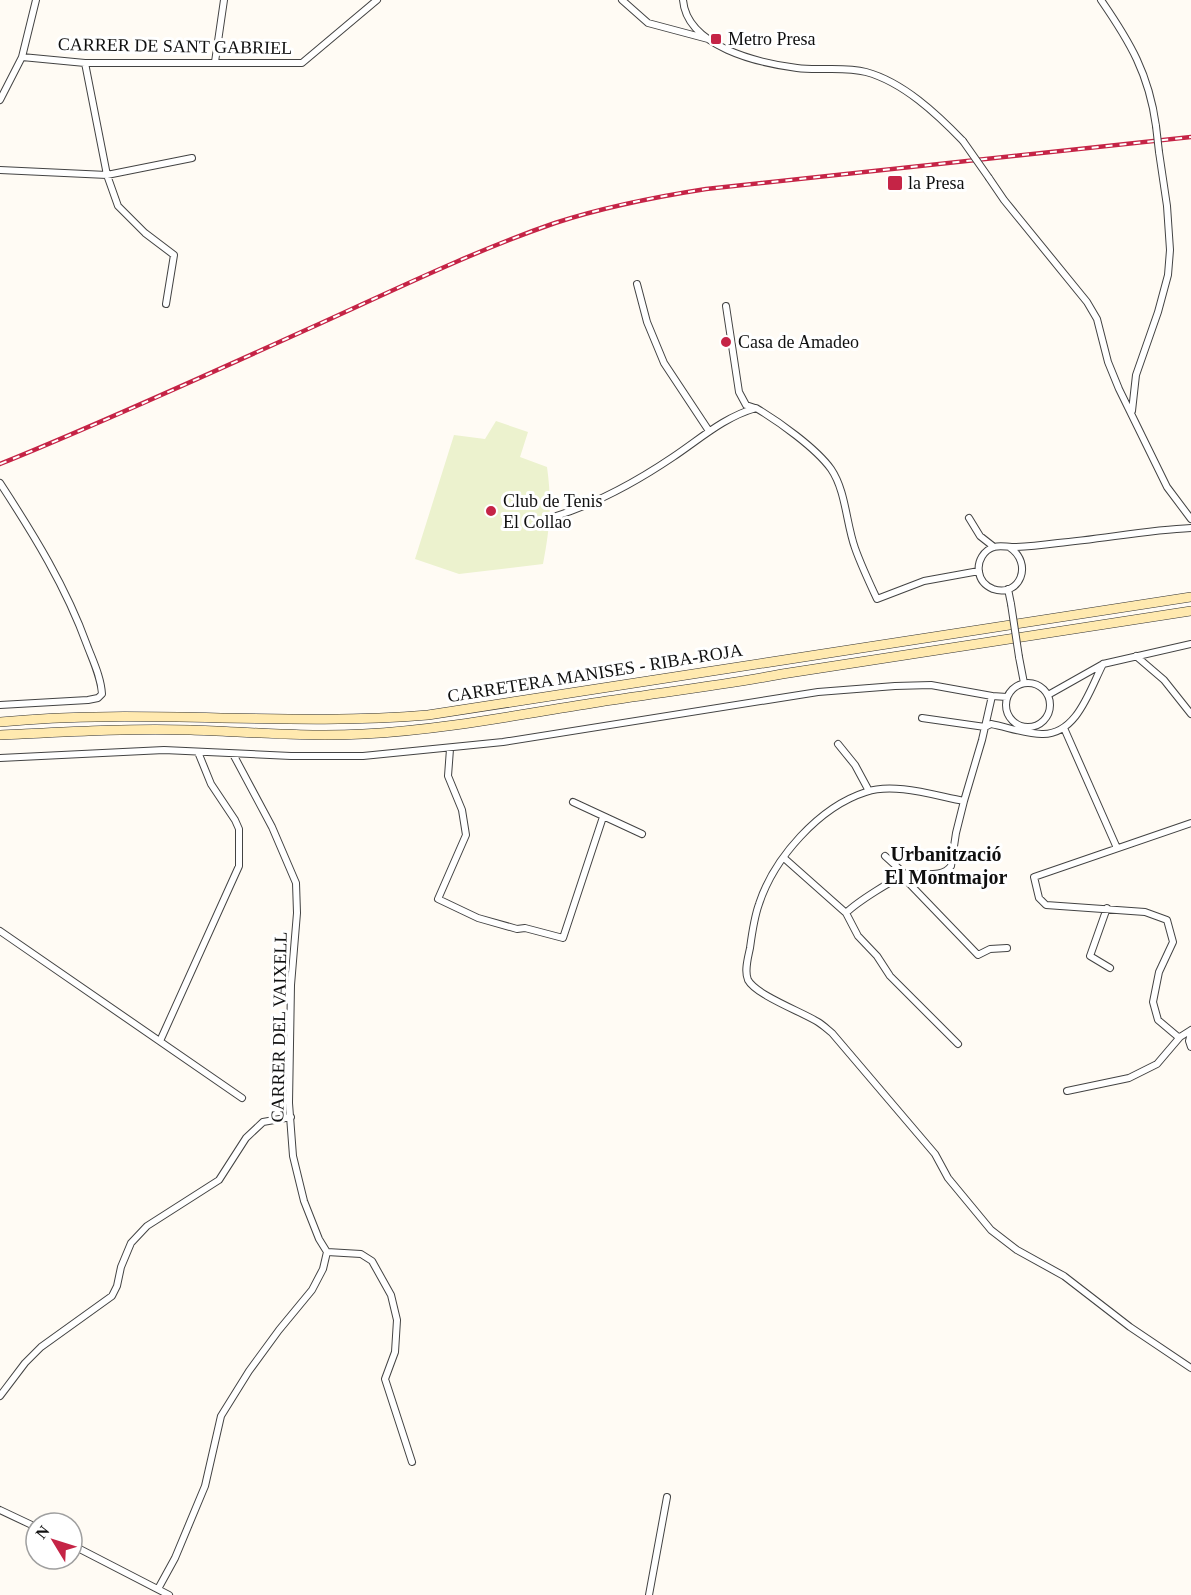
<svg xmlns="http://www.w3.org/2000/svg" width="1191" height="1595" viewBox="0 0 1191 1595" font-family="'Times New Roman',serif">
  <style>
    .pitch { fill: #ecf2ce }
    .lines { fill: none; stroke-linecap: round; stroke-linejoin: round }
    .minor-casing { stroke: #434343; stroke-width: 8 }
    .secondary-casing { stroke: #323232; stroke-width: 10 }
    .minor { stroke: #fff; stroke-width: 6 }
    .secondary { stroke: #ffe9af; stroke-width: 9 }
    .rail-casing { stroke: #c52446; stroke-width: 4.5 }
    .rail { stroke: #fff; stroke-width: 2; stroke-dasharray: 7; stroke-linecap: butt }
    .minor-bridge-casing { stroke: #434343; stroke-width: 8; stroke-linecap: butt }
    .minor-bridge { stroke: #fff; stroke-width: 6 }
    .poi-dot { fill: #c52446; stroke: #fff; stroke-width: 2 }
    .labels { text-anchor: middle; stroke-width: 6; stroke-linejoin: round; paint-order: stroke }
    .poi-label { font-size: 18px; fill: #101010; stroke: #fff; text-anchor: start }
    .street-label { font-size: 18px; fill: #101010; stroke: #fff }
    .neighbourhood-label { font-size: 20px; font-weight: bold; fill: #101010; stroke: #fff }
  </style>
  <rect width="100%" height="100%" fill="#fffbf4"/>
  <path class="pitch" d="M496 421 528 432 520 457 547 467C552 502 550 528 543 564L459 574 415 559 454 435 485 439Z"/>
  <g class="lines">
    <defs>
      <path id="minor" d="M622 0 648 23 708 39
        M683 0C687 47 759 63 797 68 819 71 844 66 866 72 903 82 937 114 963 141
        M1101 0C1130 42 1149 74 1156 126
        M22 57 85 63H302L377 0
        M215 62 224 0
        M85 63 107 175 118 206 145 233 174 255 166 304
        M0 100 22 57 36 0
        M0 170 107 175 192 158
        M989 178 1004 200 1087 302 1097 319 1108 362 1119 389 1167 487 1191 519
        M637 284 647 322 664 363 709 431
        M726 306 739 392 746 405 755 408
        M1132 411 1136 375 1158 312 1168 275 1170 250 1167 206 1159 152
        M0 483C34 535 66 587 87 645 93 661 101 677 102 694L98 698 88 700 0 705
        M553 517C596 504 636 482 673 457 700 439 724 417 756 408 778 421 816 448 831 469 846 491 846 523 855 548 861 565 869 582 877 599L924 581 979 571
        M969 518 980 536 994 547
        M1009 547C1034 563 1020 598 993 589 986 586 980 580 979 572 977 561 984 550 994 547 1001 545 1006 547 1012 547 1028 547 1043 545 1058 543 1103 539 1147 530 1191 528
        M1008 589 1011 604
        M1136 656 1164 680 1191 714
        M1019 657 1024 683
        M1006 705a22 22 0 1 1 44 0a22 22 0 1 1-44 0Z
        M1048 695 1103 664 1191 644
        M992 696 982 740 964 801C936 796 894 782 866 792 819 807 774 858 759 904 754 918 752 933 750 948 748 958 744 971 748 980 756 995 802 1012 818 1022 823 1025 827 1029 832 1033L935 1154 948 1178 991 1230 1017 1250 1064 1276 1130 1327 1191 1368
        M922 718 985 727 991 724C1007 727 1026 734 1042 734 1077 735 1090 689 1103 664
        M1064 728 1117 848
        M838 744 855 765 869 791
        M450 749 448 776 462 810 466 835 438 899 478 918 517 929 525 928 563 938 603 817
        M0 758 164 750 291 756H363L503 742 818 692 895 686 931 685 992 696 1007 697
        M573 802 642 834
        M1191 823 1034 877 1039 898 1046 905 1145 912 1167 920 1173 942 1159 972 1153 1002 1158 1020 1177 1036 1180 1037 1191 1030
        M885 856 906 875
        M784 858 846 913 858 936 877 956 890 976 958 1044
        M902 876 978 955 990 949 1007 948
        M1107 908 1090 956 1110 968
        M846 913C856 903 894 878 907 875 920 872 942 879 951 866L956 833 964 801
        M0 931 242 1098
        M1191 1033 1189 1041 1191 1047
        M160 1041 239 866V829L235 820 211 784 198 752
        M1067 1091 1129 1078 1157 1064 1180 1037
        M327 1252 361 1254 372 1261 391 1295 397 1320 395 1352 385 1379 412 1462
        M0 1396 25 1363 41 1347 112 1296 117 1286 121 1267 131 1243 147 1226 219 1180 246 1138 263 1122 291 1117
        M0 1510 36 1527
        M72 1545 169 1595
        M158 1589 175 1558 205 1486 221 1416 249 1371 279 1330 312 1290 323 1269 327 1252 319 1239 304 1201 293 1156 289 1103 291 985 297 913 296 883 272 827 233 754
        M649 1595 667 1497"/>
      <path id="secondary" d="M0 722C143 708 286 727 428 715L1191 597
        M0 735C63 732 127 728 191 730 248 732 306 737 363 734 441 730 517 715 593 703 656 693 719 686 782 674L1191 611"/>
    </defs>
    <use href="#minor" class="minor-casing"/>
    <use href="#secondary" class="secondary-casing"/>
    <use href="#minor" class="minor"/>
    <use href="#secondary" class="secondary"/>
    <defs>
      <path id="rail" d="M0 464C104 422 206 375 308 329 390 292 471 252 555 223 604 207 655 197 706 189L1191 137"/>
    </defs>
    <use href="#rail" class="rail-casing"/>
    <use href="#rail" class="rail"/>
    <defs>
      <path id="minor-bridge" d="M1156 126 1159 152
        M963 141 989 178
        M1011 604 1019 657"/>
    </defs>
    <use href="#minor-bridge" class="minor-bridge-casing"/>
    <use href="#minor-bridge" class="minor-bridge"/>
  </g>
  <g class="poi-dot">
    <rect x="710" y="33" width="12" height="12" rx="3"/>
    <rect x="887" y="175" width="16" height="16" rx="3"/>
    <circle cx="726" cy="342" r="6"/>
    <circle cx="491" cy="511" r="6"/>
  </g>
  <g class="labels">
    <g class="poi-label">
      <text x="728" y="45">Metro Presa</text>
      <text x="908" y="189">la Presa</text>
      <text x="738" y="348">Casa de Amadeo</text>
      <text x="503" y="507">Club de Tenis<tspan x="503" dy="21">El Collao</tspan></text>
    </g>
    <g class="street-label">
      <text transform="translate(175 46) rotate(1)" y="6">CARRER DE SANT GABRIEL</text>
      <text transform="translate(595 673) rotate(-9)" y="6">CARRETERA MANISES - RIBA-ROJA</text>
      <text transform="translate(279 1027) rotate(-89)" y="6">CARRER DEL VAIXELL</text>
    </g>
    <g class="neighbourhood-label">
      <text x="946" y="861">Urbanització<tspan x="946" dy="23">El Montmajor</tspan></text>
    </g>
  </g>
  <g transform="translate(54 1541) rotate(308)"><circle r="28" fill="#ffffff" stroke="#9f9f9f" stroke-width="1.5"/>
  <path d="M0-4.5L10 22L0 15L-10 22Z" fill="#c52446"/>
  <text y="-9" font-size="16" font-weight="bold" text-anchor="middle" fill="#101010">N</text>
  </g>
</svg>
